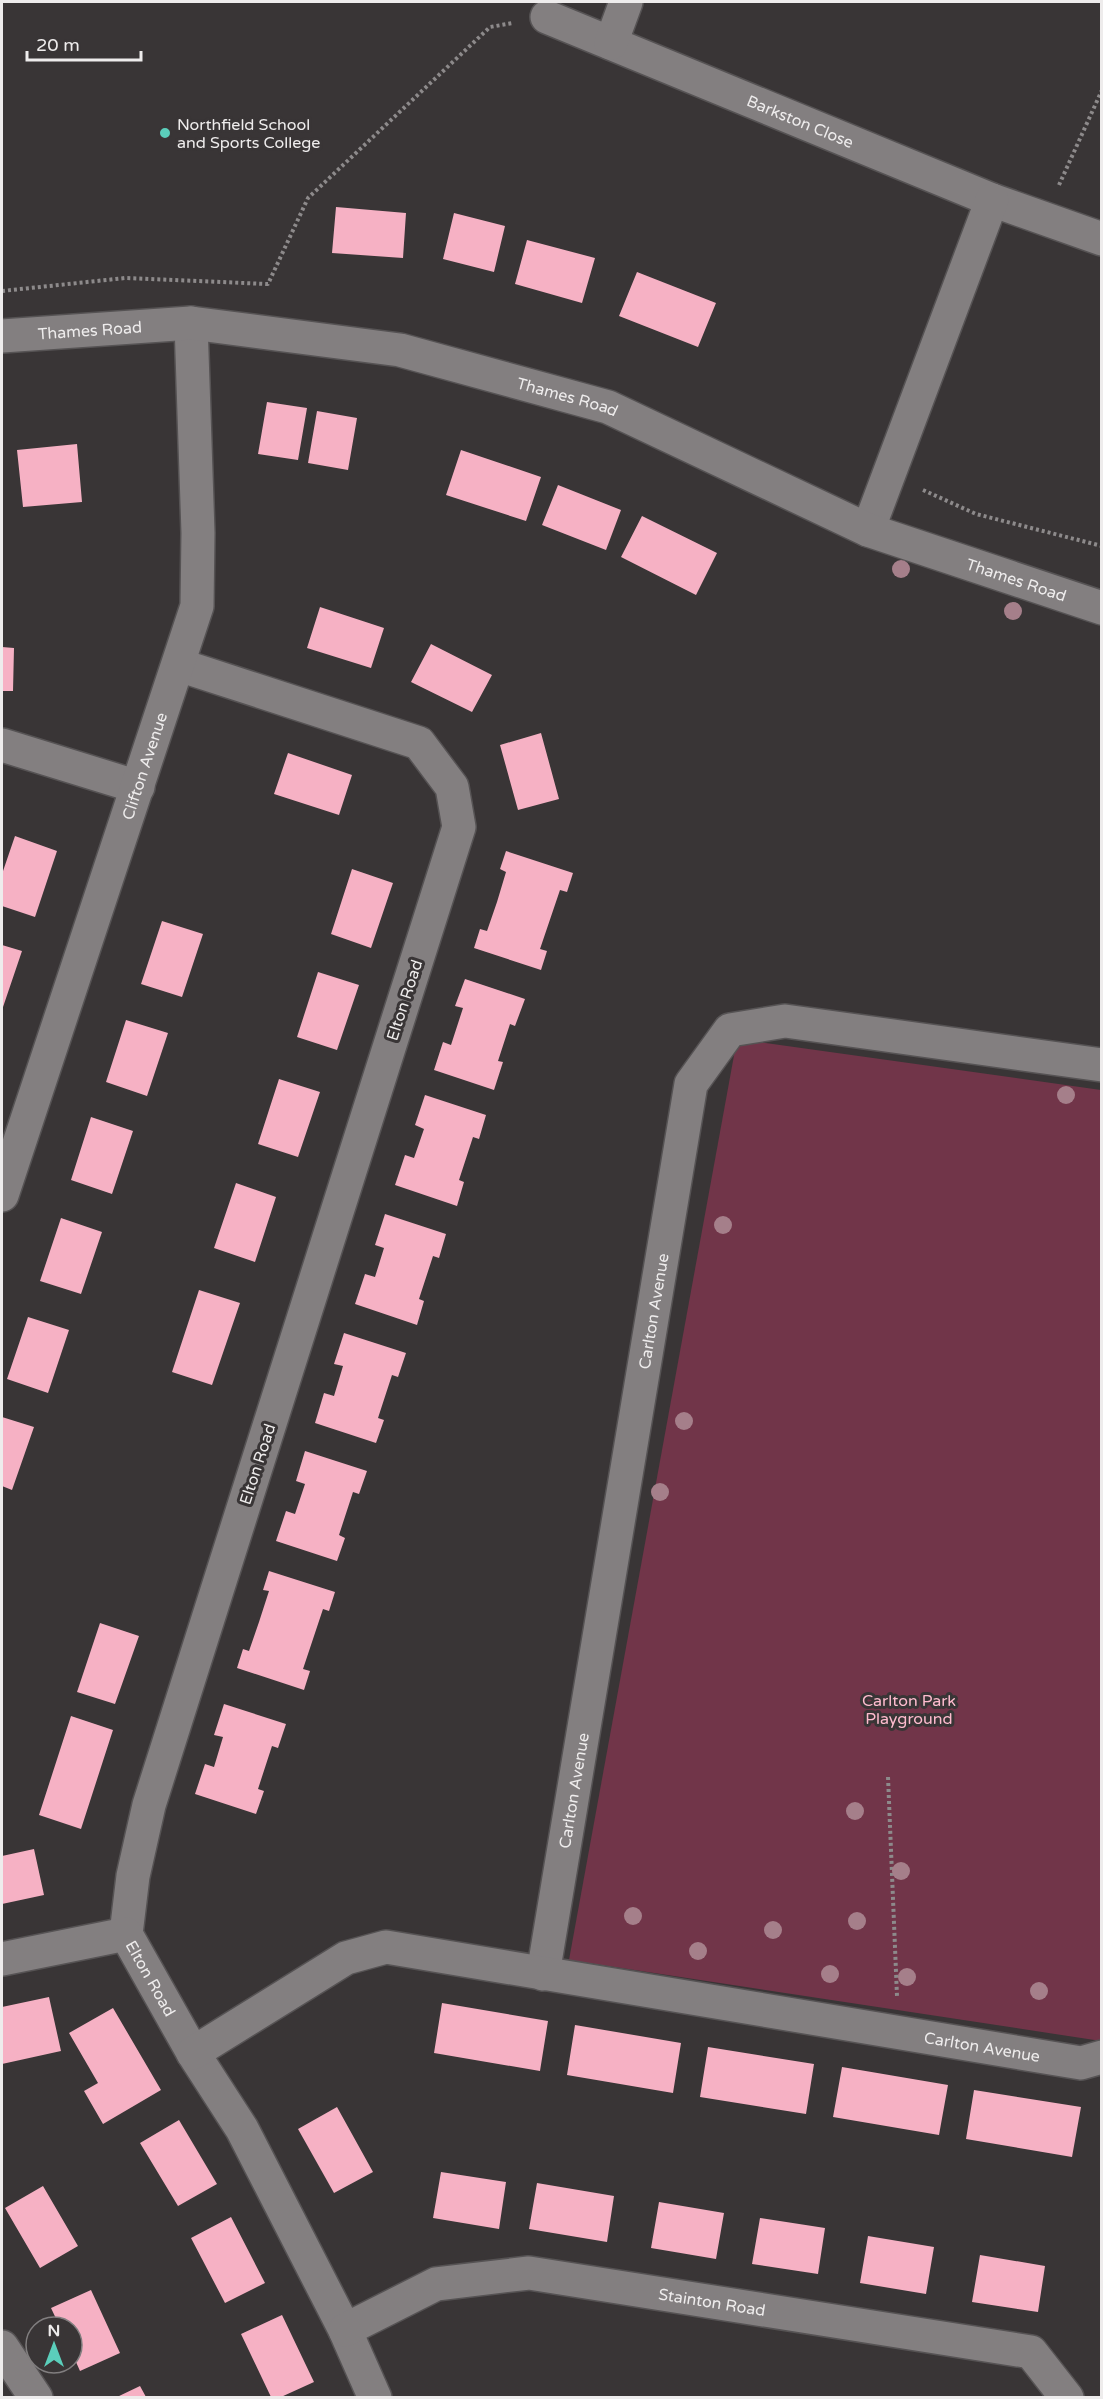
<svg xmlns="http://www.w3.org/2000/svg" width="1103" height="2399" viewBox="0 0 1103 2399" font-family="'Varela Round',sans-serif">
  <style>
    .green { fill: #713549 }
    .building { fill: #f6b1c4 }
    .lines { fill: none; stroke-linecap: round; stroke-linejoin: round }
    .minor-casing { stroke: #565354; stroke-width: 36 }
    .tertiary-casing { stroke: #565354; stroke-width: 36 }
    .path { stroke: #8d8a8b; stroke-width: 4; stroke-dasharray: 3 3; stroke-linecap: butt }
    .minor { stroke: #837f80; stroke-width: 33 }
    .tertiary { stroke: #837f80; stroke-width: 33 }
    .tree { fill: #a57f8a }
    .poi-dot { fill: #5bcebb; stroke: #393536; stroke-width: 2 }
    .labels { text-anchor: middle; stroke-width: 6; stroke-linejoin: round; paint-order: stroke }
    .street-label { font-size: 16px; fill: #eeecec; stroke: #393536 }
    .poi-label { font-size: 16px; fill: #eeecec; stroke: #393536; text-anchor: start }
    .park-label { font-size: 16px; fill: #febbce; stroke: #393536 }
  </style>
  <rect width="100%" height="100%" fill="#393536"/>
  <path class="green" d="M737 1039 1101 1090V2041L569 1960Z"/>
  <path class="building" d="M336 207 406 213 403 258 332 253Z
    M454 213 505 226 494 272 443 259Z
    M527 240 595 258 582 303 515 284Z
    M637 272 716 303 698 347 619 316Z
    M267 402 307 408 298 460 258 454Z
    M317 411 357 418 348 470 308 463Z
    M77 444 82 502 23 507 17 450Z
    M461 450 541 477 526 521 446 495Z
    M558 485 621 510 606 550 542 525Z
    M642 516 717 553 696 595 621 557Z
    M320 607 384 628 371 668 307 648Z
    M431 644 492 675 472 712 411 682Z
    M2 647 14 648 13 691H2Z
    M541 733 559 799 518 810 500 745Z
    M288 753 352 775 339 815 274 794Z
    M15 836 57 851 35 917 2 906V874Z
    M506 851 573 873 567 892 560 890 540 949 547 951 541 970 474 948 480 929 487 931 497 902 506 872 500 869Z
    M352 869 393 883 371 948 331 934Z
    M162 921 203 934 182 997 141 984Z
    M2 945 22 951 2 1010Z
    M318 972 359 985 337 1050 297 1037Z
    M465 979 525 999 515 1026 510 1024 498 1061 503 1062 494 1090 434 1070 443 1042 451 1045 463 1008 455 1006Z
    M126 1020 168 1033 147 1096 106 1082Z
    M279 1079 320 1092 298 1157 258 1144Z
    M425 1095 486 1115 479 1139 473 1137 459 1180 464 1182 457 1206 395 1185 405 1155 414 1158 424 1129 415 1125Z
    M91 1117 133 1131 112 1194 71 1180Z
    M236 1183 276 1197 255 1262 214 1248Z
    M385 1214 446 1234 439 1258 433 1256 419 1299 424 1301 417 1325 355 1304 365 1274 375 1277 384 1248 375 1245Z
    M61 1218 102 1232 81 1294 40 1281Z
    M199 1290 240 1303 212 1385 172 1372Z
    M28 1317 69 1330 48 1393 7 1379Z
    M344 1333 406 1353 398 1377 392 1375 378 1418 384 1420 376 1443 315 1423 324 1393 334 1396 343 1366 334 1364Z
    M2 1417 34 1427 12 1490 2 1486Z
    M305 1451 367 1471 359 1494 353 1492 339 1535 345 1538 337 1561 276 1541 286 1511 295 1514 305 1484 296 1481Z
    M269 1571 335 1592 329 1611 323 1609 303 1669 310 1671 304 1690 237 1668 243 1649 249 1651 259 1622 269 1591 263 1590Z
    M100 1623 139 1636 115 1704 77 1692Z
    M224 1704 286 1724 278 1748 272 1746 258 1789 264 1791 256 1814 195 1794 205 1764 214 1767 223 1737 214 1735Z
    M71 1716 113 1730 81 1829 39 1815Z
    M34 1849 44 1895 2 1904V1856Z
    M49 1997 61 2051 2 2064V2007Z
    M442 2003 548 2021 540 2071 434 2053Z
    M113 2008 161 2090 103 2124 84 2091 98 2083 69 2033Z
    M575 2025 681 2043 673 2093 567 2075Z
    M708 2047 814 2064 806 2114 700 2097Z
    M842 2067 948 2085 939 2135 833 2117Z
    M974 2090 1081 2107 1072 2157 966 2139Z
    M337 2107 373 2172 334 2193 298 2129Z
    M179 2120 217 2184 178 2206 140 2143Z
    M441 2172 506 2182 499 2229 433 2218Z
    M537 2183 614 2196 607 2242 529 2229Z
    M43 2186 78 2246 40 2268 5 2208Z
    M659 2202 724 2213 716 2259 651 2248Z
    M231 2217 265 2283 225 2303 191 2238Z
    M760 2218 825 2228 818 2274 752 2264Z
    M868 2236 934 2247 926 2294 860 2283Z
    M980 2255 1045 2266 1038 2312 972 2302Z
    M91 2290 120 2353 80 2371 72 2353V2327H60L51 2308Z
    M282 2315 314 2382 281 2397H271L241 2334Z
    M140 2386 146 2397H117Z"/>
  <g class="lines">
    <defs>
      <g id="minor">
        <path id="s1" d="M547 17 992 200 1102 239"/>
        <path d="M611 43 626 2"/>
        <path d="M868 530 992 200"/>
        <path id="s2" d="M179 665 419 743 452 787 459 827 149 1805 133 1876 126 1934 193 2053 242 2129 345 2330 375 2398"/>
        <path d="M2 745 138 787"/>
        <path id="s3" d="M2 1195 197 606 198 533 191 323"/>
        <path d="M2 1959 126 1934"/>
        <path id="s4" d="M543 1974 691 1084 730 1030 785 1021 1102 1065"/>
        <path id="s5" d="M193 2053 346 1958 386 1947 1081 2063 1102 2057"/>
        <path id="s6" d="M345 2330 436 2284 529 2273 1031 2352 1067 2398"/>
        <path d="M2 2347 36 2398"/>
      </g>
      <g id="tertiary">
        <path id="s7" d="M2 336 191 323 400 350 608 407 868 530 1102 608"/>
      </g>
    </defs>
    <use href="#minor" class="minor-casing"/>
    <use href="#tertiary" class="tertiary-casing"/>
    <path class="path" d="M1059 185 1102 90
      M2 291 125 278 268 284 308 198 490 27 513 23
      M923 490 976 514 1102 546
      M888 1777 897 1996"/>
    <use href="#minor" class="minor"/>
    <use href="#tertiary" class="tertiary"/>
  </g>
  <g class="tree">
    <circle cx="901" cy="569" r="9"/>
    <circle cx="1013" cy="611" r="9"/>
    <circle cx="1066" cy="1095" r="9"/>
    <circle cx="723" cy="1225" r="9"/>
    <circle cx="684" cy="1421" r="9"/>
    <circle cx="660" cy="1492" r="9"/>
    <circle cx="855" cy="1811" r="9"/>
    <circle cx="901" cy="1871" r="9"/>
    <circle cx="633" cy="1916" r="9"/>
    <circle cx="857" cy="1921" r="9"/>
    <circle cx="773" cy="1930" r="9"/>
    <circle cx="698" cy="1951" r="9"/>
    <circle cx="830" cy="1974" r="9"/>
    <circle cx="907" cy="1977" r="9"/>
    <circle cx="1039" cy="1991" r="9"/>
  </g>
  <circle class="poi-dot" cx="165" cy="133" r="6"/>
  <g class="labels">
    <g class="street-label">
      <text dy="6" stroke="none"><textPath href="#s1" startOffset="274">Barkston Close</textPath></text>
      <text dy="6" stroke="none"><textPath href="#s7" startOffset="88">Thames Road</textPath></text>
      <text dy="6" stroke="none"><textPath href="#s7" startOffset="574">Thames Road</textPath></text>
      <text dy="6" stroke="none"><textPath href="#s7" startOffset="1060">Thames Road</textPath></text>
      <text dy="6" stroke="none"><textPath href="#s3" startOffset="452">Clifton Avenue</textPath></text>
      <text transform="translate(404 1000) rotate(-72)" y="6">Elton Road</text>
      <text dy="6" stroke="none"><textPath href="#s4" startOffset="672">Carlton Avenue</textPath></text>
      <text transform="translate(257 1464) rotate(-72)" y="6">Elton Road</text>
      <text dy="6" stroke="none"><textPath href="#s4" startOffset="186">Carlton Avenue</textPath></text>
      <text dy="6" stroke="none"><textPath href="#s2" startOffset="1556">Elton Road</textPath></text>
      <text dy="6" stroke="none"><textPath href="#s5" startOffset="826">Carlton Avenue</textPath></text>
      <text dy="6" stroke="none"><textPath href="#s6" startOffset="381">Stainton Road</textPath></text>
    </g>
    <g class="poi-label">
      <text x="177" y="130">Northfield School<tspan x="177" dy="18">and Sports College</tspan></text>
    </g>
    <g class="park-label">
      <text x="909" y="1706">Carlton Park<tspan x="909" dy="18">Playground</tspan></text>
    </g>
  </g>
  <rect width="1103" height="2399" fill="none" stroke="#eeecec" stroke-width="6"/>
  <g transform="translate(54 2345)"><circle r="28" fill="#393536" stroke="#817e7f" stroke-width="1.5"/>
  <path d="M0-4.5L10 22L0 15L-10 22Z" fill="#5bcebb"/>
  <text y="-9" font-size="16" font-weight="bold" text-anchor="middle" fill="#eeecec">N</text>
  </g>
  <path d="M27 51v9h114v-9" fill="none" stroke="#eeecec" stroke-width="3"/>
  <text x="36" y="51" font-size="18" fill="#eeecec" stroke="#393536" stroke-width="4.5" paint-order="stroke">20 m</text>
</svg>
